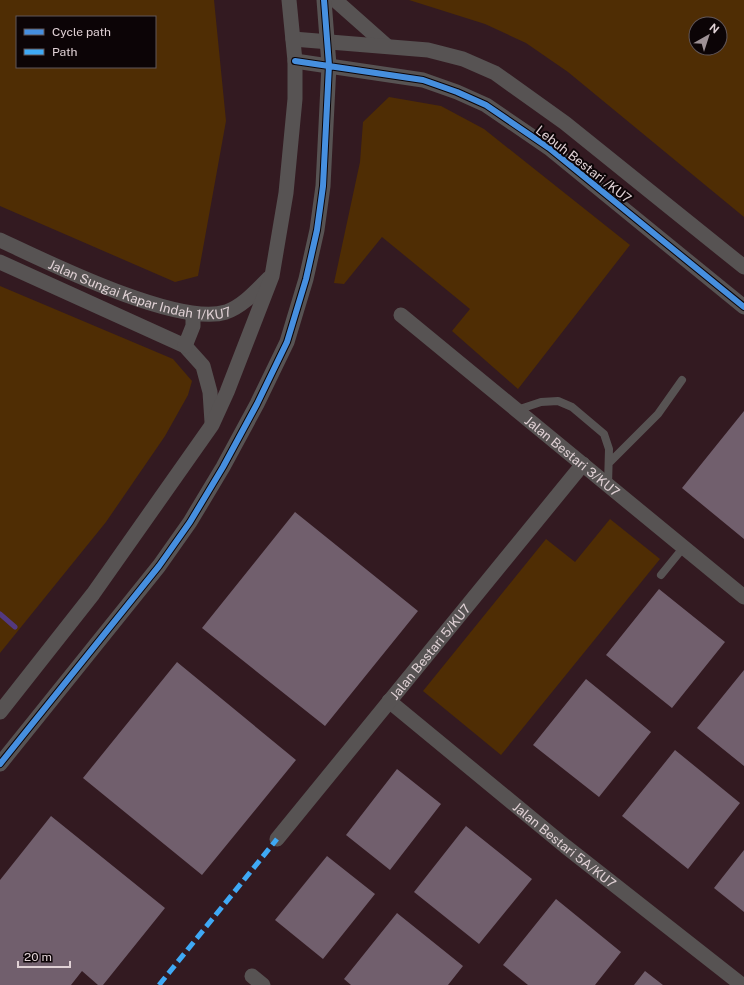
<svg xmlns="http://www.w3.org/2000/svg" width="744" height="985" viewBox="0 0 744 985" font-family="'Public Sans',sans-serif">
  <style>
    .built { fill: #331a21; fill-rule: evenodd }
    .green { fill: #4f2d04; fill-rule: evenodd }
    .lines { fill: none; stroke-linecap: round; stroke-linejoin: round }
    .stream { stroke: #533980; stroke-width: 5 }
    .building { fill: #715f6d }
    .lane { stroke: #575353; stroke-width: 8 }
    .street { stroke: #575353; stroke-width: 15 }
    .quiet { stroke: #3fa9f5; stroke-width: 5; stroke-dasharray: 10 5; stroke-linecap: butt }
    .cycleway-casing { stroke: #0c0406; stroke-width: 8 }
    .cycleway { stroke: #468fdf; stroke-width: 6 }
    .labels { text-anchor: middle; stroke-width: 4; stroke-linejoin: round; paint-order: stroke }
    .street-label { font-size: 13px; fill: #e0d1d5; stroke: #0c0406 }
  </style>
  <rect width="100%" height="100%" fill="#241a1d"/>
  <path class="built" d="M0 0H744V985H0ZM17 17H155V67H17ZM696 24H720V48H696Z"/>
  <path class="green" d="M0 0H214L226 121 198 276 175 282 0 206ZM17 17H155V67H17Z
    M409 0H744V217L568 72 526 43 485 24ZM696 24H720V48H696Z
    M389 97 441 106 484 129 630 245 518 389 452 331 470 309 382 237 344 284 334 283 360 162 363 122Z
    M0 286 173 359 192 381 188 395 165 436 106 522 0 653Z
    M610 519 660 559 501 755 423 691 546 539 575 562Z"/>
  <g class="lines">
    <path class="stream" d="M0 614 15 627"/>
  </g>
  <path class="building" d="M744 411V539L682 488Z
    M295 512 418 611 325 726 202 628Z
    M659 589 725 642 672 708 606 655Z
    M177 662 296 760 202 875 83 778Z
    M744 670V766L697 728Z
    M586 679 651 732 599 797 533 745Z
    M675 750 740 803 688 869 622 816Z
    M397 769 441 804 390 870 346 835Z
    M51 816 165 908 103 985H98L82 971 71 985H0V880Z
    M466 826 532 879 479 944 414 892Z
    M744 850V912L714 888Z
    M327 856 375 894 323 959 275 920Z
    M556 899 621 952 595 985H528L503 965Z
    M397 913 463 966 448 985H351L344 979Z
    M645 971 663 985H634Z"/>
  <g class="lines">
    <path class="lane" d="M517 410 541 402 558 401 572 407 604 434 609 449 608 485
      M609 463 658 414 682 380
      M661 575 683 548"/>
    <g class="street">
      <path d="M335 0 387 46"/>
      <path d="M293 39 428 50 463 59 495 73 565 123 744 267"/>
      <path d="M295 61 423 80 457 92 486 105 549 148 744 307"/>
      <path id="s1" d="M0 240C47 262 178 327 226 312 243 306 256 291 269 278"/>
      <path d="M0 262 185 346 203 366 210 392 212 422"/>
      <path id="s2" d="M401 315 744 597"/>
      <path d="M185 346 193 326V314"/>
      <path id="s3" d="M389 701 565 846 742 985"/>
      <path d="M0 712 93 594 212 425 227 392 272 276 286 193 295 99V61L289 0"/>
      <path d="M0 764 159 566 190 522 223 467 257 404 287 342 306 279 317 230 323 186 329 65 324 0"/>
      <path id="s4" d="M277 839 583 464"/>
      <path d="M252 976 263 985"/>
    </g>
    <path class="quiet" d="M159 985 277 839"/>
    <defs>
      <path id="cycleway" d="M295 61 423 80 457 92 486 105 549 148 744 307
        M0 764 159 566 190 522 223 467 257 404 287 342 306 279 317 230 323 186 329 65 324 0"/>
    </defs>
    <use href="#cycleway" class="cycleway-casing"/>
    <use href="#cycleway" class="cycleway"/>
  </g>
  <g class="labels">
    <g class="street-label">
      <text transform="translate(584 164) rotate(38)" y="5">Lebuh Bestari /KU7</text>
      <text dy="5" stroke="none"><textPath href="#s1" startOffset="150">Jalan Sungai Kapar Indah 1/KU7</textPath></text>
      <text dy="5" stroke="none"><textPath href="#s2" startOffset="222">Jalan Bestari 3/KU7</textPath></text>
      <text dy="5" stroke="none"><textPath href="#s4" startOffset="242">Jalan Bestari 5/KU7</textPath></text>
      <text dy="5" stroke="none"><textPath href="#s3" startOffset="227">Jalan Bestari 5A/KU7</textPath></text>
    </g>
  </g>
  <rect x="16" y="16" width="140" height="52" fill="#0c0406" stroke="#615659"/>
  <rect x="24" y="29" width="20" height="6" fill="#468fdf" stroke="#615659"/>
  <text x="52" y="36" font-size="12" fill="#e0d1d5">Cycle path</text>
  <rect x="24" y="49" width="20" height="6" fill="#3fa9f5" stroke="#615659"/>
  <text x="52" y="56" font-size="12" fill="#e0d1d5">Path</text>
  <g transform="translate(708 36) rotate(39)"><circle r="19" fill="#0c0406" stroke="#615659"/>
  <path d="M0-3L7 15L0 10L-7 15Z" fill="#9e9195"/>
  <text y="-6" font-size="11" font-weight="bold" text-anchor="middle" fill="#e0d1d5">N</text>
  </g>
  <path d="M18 961v6h52v-6" fill="none" stroke="#e0d1d5" stroke-width="2"/>
  <text x="24" y="961" font-size="12" fill="#e0d1d5" stroke="#0c0406" stroke-width="3" paint-order="stroke">20 m</text>
</svg>
